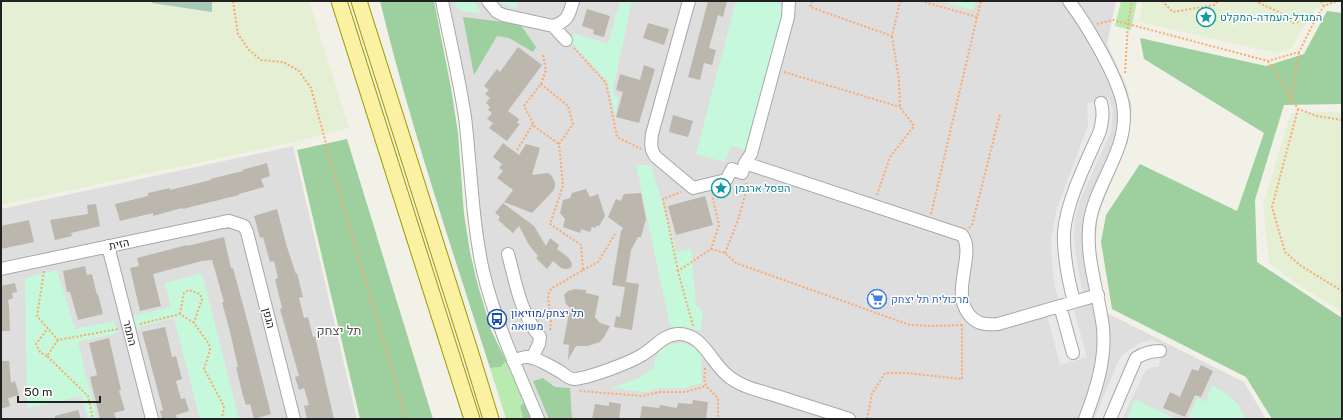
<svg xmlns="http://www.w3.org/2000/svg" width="1343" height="420" viewBox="0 0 1343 420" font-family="'Public Sans',Heebo,sans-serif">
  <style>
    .residential { fill: #dfdede }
    .farmland { fill: #e4efd4 }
    .grass { fill: #b9eaaf }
    .forest { fill: #9dd09e }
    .cemetery { fill: #a9cab8 }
    .park { fill: #c6f9db }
    .parking { fill: #e9e9e9 }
    .building { fill: #bbb7ad }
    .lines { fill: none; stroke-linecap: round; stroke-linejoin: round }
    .minor-casing { stroke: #a8a8a8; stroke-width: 14 }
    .major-casing { stroke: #9c9a02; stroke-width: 17 }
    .path { stroke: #f8aa71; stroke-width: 2; stroke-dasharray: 2 2; stroke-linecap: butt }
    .minor { stroke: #fff; stroke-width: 12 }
    .major { stroke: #fbf1a3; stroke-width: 15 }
    .labels { text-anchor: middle; stroke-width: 3; stroke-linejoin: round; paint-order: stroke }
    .culture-label { font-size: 11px; fill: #0d838f; stroke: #fff; text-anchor: start }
    .street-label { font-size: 11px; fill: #212121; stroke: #fff }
    .shop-label { font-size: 11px; fill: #366cbe; stroke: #fff; text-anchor: start }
    .transit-label { font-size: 11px; fill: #164399; stroke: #fff; text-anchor: start }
    .quarter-label { font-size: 13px; fill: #545454; stroke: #fff }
  </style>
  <rect width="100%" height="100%" fill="#f1f1e8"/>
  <path class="residential" d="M436 1H1116L1107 44 1126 85 1132 107 1128 142 1098 214 1095 247 1107 313 1244 382 1266 419H534L494 330 472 252 461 132Z
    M293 146 357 419H1V209Z"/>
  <path class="farmland" d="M1 1H309L349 128 295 142 1 205Z
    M1143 1H1339L1315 9 1290 49 1276 53 1139 22Z
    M1342 112V312L1297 284 1269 263 1263 205 1291 113Z"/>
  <path class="grass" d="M1121 1H1137L1131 30 1115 26Z
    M506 361 524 403 520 406 523 419H506L490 368 501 367Z"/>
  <path class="forest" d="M380 1H434L451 88 458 133 464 214 470 252 477 282 491 330 506 361 501 367 490 368C451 246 410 125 380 1Z
    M1327 11 1342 13V104L1284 105 1255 200 1257 262 1342 318V419H1272L1246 377 1112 309 1101 242 1106 215 1140 164 1237 211 1264 133 1144 59 1140 38 1266 66 1304 54Z
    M463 17 520 24 536 47 533 52 509 38 497 36 474 75Z
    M347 139 433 419H360L297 150Z
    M543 378 555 387 570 388 572 419H549L533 381Z
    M524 403 531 419H523L520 406Z"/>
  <path class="cemetery" d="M152 1H212V12L152 3Z"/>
  <path class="park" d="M455 1H474L481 13 465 12 456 7Z
    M494 1H518L516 8Z
    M620 1H632L613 89 615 96 619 98 615 114 608 82 571 42 573 33 608 44Z
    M736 1H776L782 6 783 18 746 150 731 146 725 162 696 154Z
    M941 1H976L973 10Z
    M636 165H651L677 252 691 249 696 306 703 311 701 330 670 326Z
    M57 270 75 329 114 321 118 333 78 342 97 419H88L82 396 27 408 25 278Z
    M202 273 239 419H200L174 318 136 328 133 316 171 307 165 283Z
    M682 343 697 349 703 357 701 366 702 383 685 388H659L645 392 611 388 639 378 654 368C657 348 663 345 682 343Z
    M1212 385C1226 393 1241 402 1245 419H1188L1197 398 1206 402Z
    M1135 399 1176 419H1127Z"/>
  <path class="parking" d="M1109 98 1113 111 1111 132 1080 200 1075 219 1074 240 1078 269 1086 306 1074 310 1087 357 1060 365 1044 303 1058 299 1055 288 1052 265 1051 239 1057 208 1088 125 1087 103Z
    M1152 340 1165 346 1158 367H1152L1146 370 1122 419H1094L1118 362 1123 354 1140 343Z"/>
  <path class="building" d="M708 1H727L723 17 718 15 709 48 716 50 712 65 704 63 700 80 688 77Z
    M587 9 610 16 604 37 593 34 594 30 582 26Z
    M648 23 669 29 664 45 643 38Z
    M518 47 542 65 508 111 519 119 517 123 520 124 507 141 489 128 493 123 487 119 492 113 488 110 490 107 486 103 490 98 485 94 489 90 484 86 497 69 500 72Z
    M644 65 655 69 639 123 616 117 623 92 616 90 620 74 640 80Z
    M673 115 693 121 688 137 669 132Z
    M503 143 519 155 526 144 540 148 532 175 548 173 552 176 555 183V187L553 191 532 213 504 202 513 190 497 178 503 171 499 168 502 164 493 157Z
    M267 163 270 176 261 179 264 187 239 194V195L183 209 182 208 153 216V213L120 221 115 204 148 196V193L170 188V190L211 180 210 179 243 171 242 170Z
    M586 189 590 197 598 194 605 216 599 226H596L595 228 592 227 590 232 581 229 580 233 563 227 565 219 560 213 563 200 570 198 572 193Z
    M641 193 646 219 641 237H638L631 250 626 282 639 284 632 330 614 327 616 316 620 317 625 287 612 285 621 231 623 228 608 217 616 199 621 201 624 194Z
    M705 196 713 225 676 235 668 206Z
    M503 203 534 226 546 246 550 238 559 245 557 249 569 258 572 264 571 268 566 269 561 268 553 261 547 269 536 258 538 256 529 245 519 226 513 233 498 220 500 217 495 213Z
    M96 204 100 226 71 233 72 236 55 240 50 220 88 214 87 205Z
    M277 209 287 247 296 274 297 273 303 297 299 298 304 318 308 317 313 337 315 336 334 419H307L304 406 309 405 304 388 299 390 295 377 299 376 280 309 282 308 275 279 278 278 274 261 270 262 263 237 260 238 254 216Z
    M29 220 34 242 1 249V226Z
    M224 237 231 268H233L249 327 271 414 254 419 250 404 246 405 243 396 236 367H238L230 332 222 302H224L212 260 202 261 153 274 161 306 140 311 130 268 139 266 137 258 187 245V246Z
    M85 266 87 275 92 274 97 295 98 294 103 314 78 320 70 292H67L63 271Z
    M15 283 17 292 12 293 13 298 8 300 9 306 10 331H1V286Z
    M575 289 586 290V293L599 296 595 317 600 323 610 326 604 337 600 342 588 346H576L568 360 569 345 563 344 570 308 566 304 564 295 568 291Z
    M165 327 172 357 176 356 182 379 176 381 181 399 185 398 189 411 176 415 177 419H162L160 411 163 410 142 332Z
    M109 338 121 390 119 391 125 410 114 413 116 419H100L90 377 97 375 89 343Z
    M1 361H9L11 383 15 381 19 395 8 398 10 406 1 409Z
    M1201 365 1213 371 1201 397 1195 395 1185 417 1163 408 1170 392 1180 397 1192 369 1198 371Z
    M693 400 708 402 706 419H640L642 406 659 408 660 405 677 408 678 403 692 404Z
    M609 402 621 404 619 419H592L595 404 609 406Z
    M78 410 81 419H55V416Z"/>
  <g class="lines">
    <defs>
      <path id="minor" d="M442 1C450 40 459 78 465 117 471 168 472 221 483 271 495 322 518 371 538 419
        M488 1 497 12 503 15 553 26C568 21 569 15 573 1
        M689 1 652 134C651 143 650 150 656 157L693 188 726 180 732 169 742 173 745 163 751 154 788 17 789 1
        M1069 1C1087 25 1118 77 1123 105 1130 148 1097 180 1090 220 1084 256 1099 292 1103 328 1106 360 1096 390 1085 419
        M553 26 566 40
        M745 163 962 235C976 253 951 290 968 313 975 324 985 325 998 324L1098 295
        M108 246 152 419
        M508 254C516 284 520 312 540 337L539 344 532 358
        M1 269 223 222 229 221 244 226 247 232 294 419
        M1074 302C1068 279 1063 256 1064 232 1067 199 1087 161 1100 131 1102 121 1104 113 1101 103
        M1060 306 1073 353
        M513 361C518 359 524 356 528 357 539 358 551 367 561 372 565 375 569 379 574 379 589 378 629 363 642 355 655 348 662 335 678 334 702 333 711 362 727 375 740 387 761 391 777 396 801 404 825 411 849 419
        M1110 419 1136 358C1144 353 1151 351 1160 351"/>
      <path id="major" d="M339 1 472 419
        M359 1 472 357 491 419"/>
    </defs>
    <use href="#minor" class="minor-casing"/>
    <use href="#major" class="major-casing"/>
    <path class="path" d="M233 1 238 34 249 50 261 60 283 62 299 71 311 88 342 202 399 393 405 419
      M812 1 810 7 892 36 900 2 902 1
      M921 1 977 17 981 1
      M1162 1 1173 12 1214 5 1218 1
      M1255 1 1283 14 1293 23 1311 19 1315 20
      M1321 1 1324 6
      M1097 24 1113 20 1268 61 1299 52 1315 20 1324 6 1337 1
      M574 48 606 83 617 137 641 149
      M543 55 546 70 541 84 524 106 535 127 559 144
      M1268 61 1298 109 1317 116 1342 120
      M784 72 900 107
      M1125 73 1128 24 1132 1
      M541 84 568 106 573 124 559 144 563 186 550 224 581 245 583 270 551 289 548 295 551 321 550 331
      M1291 98 1299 52
      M1298 109 1272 207 1285 252 1301 266 1342 291
      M517 150 533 124
      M877 195 890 157 914 126 900 107 899 80 892 36
      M931 214 977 17
      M969 228 972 225 1000 114
      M711 249 725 253 736 263 910 325 931 326 962 325
      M725 253 739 217 747 187 746 183
      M583 270 598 262 615 234
      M44 271 37 316 58 340 118 329
      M678 271 663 199 681 192
      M180 314 184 293 189 290 200 294 202 299 194 323
      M140 324 180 314 194 323 209 344 210 350 204 369 224 406 222 419
      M693 326 678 271 711 249 719 225 712 195
      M58 340 47 356 88 396 93 419
      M47 356 40 352 36 344 48 328
      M705 368 704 379 706 386 718 398V419
      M580 390 581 391 642 396 660 392H685L706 386
      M867 419 872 394 885 373H906L962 379V324"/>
    <use href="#minor" class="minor"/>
    <use href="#major" class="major"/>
  </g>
  <defs>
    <symbol id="sight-ring" viewBox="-11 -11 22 22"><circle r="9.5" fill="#fff" stroke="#0f9aa8" stroke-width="1.5"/><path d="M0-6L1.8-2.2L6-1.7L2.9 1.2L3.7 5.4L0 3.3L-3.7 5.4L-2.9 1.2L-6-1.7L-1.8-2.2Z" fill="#0f9aa8"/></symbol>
    <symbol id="supermarket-ring" viewBox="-11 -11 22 22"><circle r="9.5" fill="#fff" stroke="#3f7fe0" stroke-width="1.5"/><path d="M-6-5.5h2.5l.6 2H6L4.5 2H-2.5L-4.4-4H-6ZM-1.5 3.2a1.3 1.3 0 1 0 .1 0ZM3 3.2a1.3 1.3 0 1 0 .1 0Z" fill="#3f7fe0"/></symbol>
    <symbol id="bus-ring" viewBox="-11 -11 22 22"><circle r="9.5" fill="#fff" stroke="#1a4fb4" stroke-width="1.5"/><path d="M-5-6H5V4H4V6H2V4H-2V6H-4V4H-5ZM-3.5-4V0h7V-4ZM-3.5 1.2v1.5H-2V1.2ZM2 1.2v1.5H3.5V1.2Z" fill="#1a4fb4"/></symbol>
  </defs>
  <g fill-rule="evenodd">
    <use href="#sight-ring" x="1195" y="6" width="22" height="22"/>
    <use href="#sight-ring" x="710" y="177" width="22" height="22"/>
    <use href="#supermarket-ring" x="866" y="288" width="22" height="22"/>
    <use href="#bus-ring" x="486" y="308" width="22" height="22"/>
  </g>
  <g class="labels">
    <g class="culture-label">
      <text x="1220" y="21">המגדל-העמדה-המקלט</text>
      <text x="735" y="192">הפסל ארגמן</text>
    </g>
    <g class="street-label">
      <text transform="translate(119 244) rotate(-12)" y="4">הזית</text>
      <text transform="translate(269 318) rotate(76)" y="4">הגפן</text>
      <text transform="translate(130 333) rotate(76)" y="4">התמר</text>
    </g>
    <g class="shop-label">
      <text x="891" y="303">מרכולית תל יצחק</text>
    </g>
    <g class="transit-label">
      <text x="511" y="317">תל יצחק/מוזיאון<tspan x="511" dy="13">משואה</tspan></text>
    </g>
    <g class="quarter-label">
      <text x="339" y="335">תל יצחק</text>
    </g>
  </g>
  <rect width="1343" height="420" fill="none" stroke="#212121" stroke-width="4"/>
  <path d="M18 396v6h82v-6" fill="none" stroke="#212121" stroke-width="2"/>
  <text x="24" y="396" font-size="12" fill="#212121" stroke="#ffffff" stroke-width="3" paint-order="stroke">50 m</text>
</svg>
